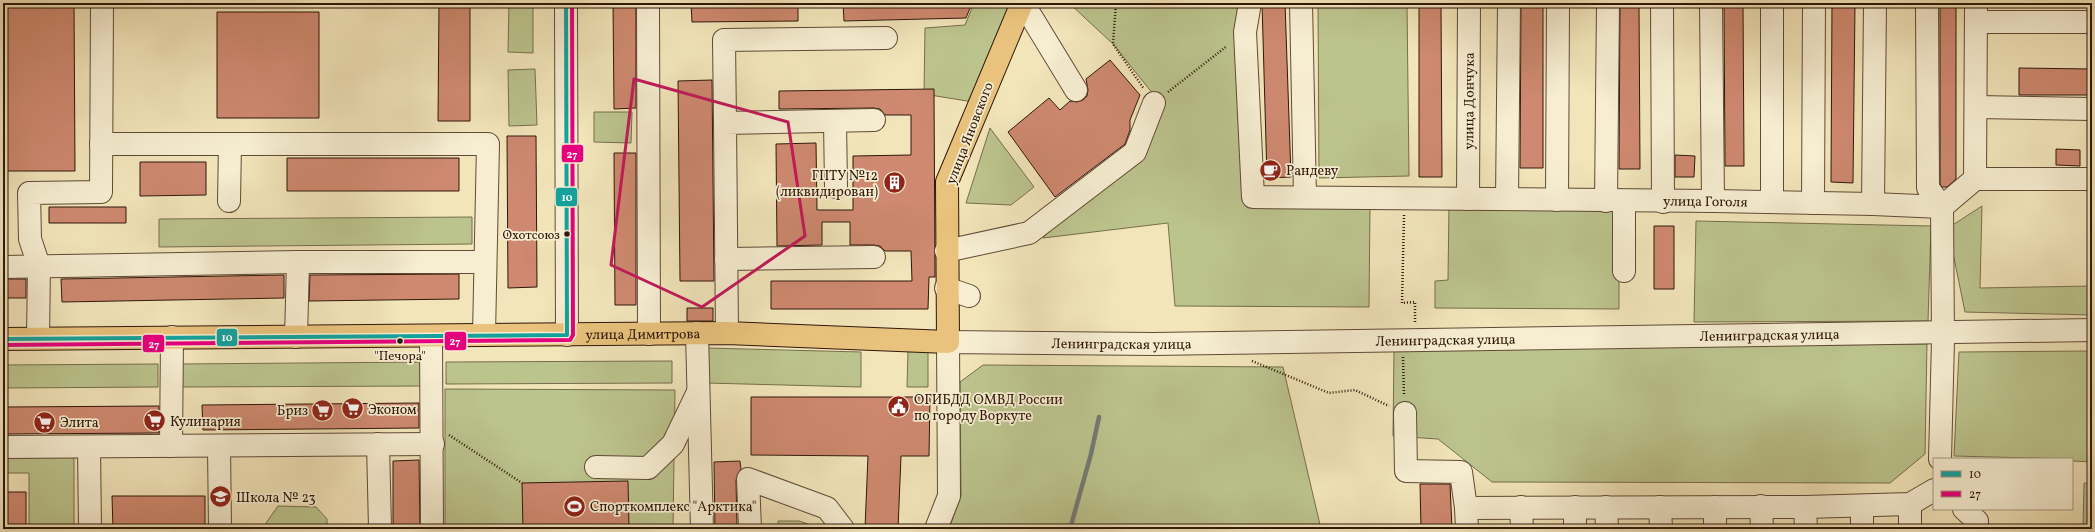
<svg xmlns="http://www.w3.org/2000/svg" width="2095" height="532" viewBox="0 0 2095 532" font-family="Vollkorn,serif">
  <style>
    .green { fill: #bcc48e; stroke: #766e4c }
    .lines { fill: none; stroke-linecap: round; stroke-linejoin: round }
    .stream { stroke: #737a74; stroke-width: 4.5 }
    .building { fill: #ce8970; stroke: #2f170a }
    .minor-casing { stroke: #604a36; stroke-width: 24 }
    .major-casing { stroke: #2f170a; stroke-width: 24 }
    .path { stroke: #2f170a; stroke-width: 2.5; stroke-dasharray: 1 2; stroke-linecap: butt }
    .minor { stroke: #f7eed2; stroke-width: 22 }
    .major { stroke: #e9c27d; stroke-width: 22 }
    .bus-1-casing { stroke: #f7eed2; stroke-width: 7 }
    .bus-2-casing { stroke: #f7eed2; stroke-width: 7 }
    .bus-1 { stroke: #13a29d; stroke-width: 4 }
    .bus-2 { stroke: #e5007d; stroke-width: 4 }
    .marked { fill: none; stroke: #c2185b; stroke-width: 3; stroke-linejoin: round }
    .bus-dot { fill: #2f170a; stroke: #f7eed2; stroke-width: 1.5 }
    .labels { text-anchor: middle; stroke-width: 3.5; stroke-linejoin: round; paint-order: stroke }
    .bus-label { font-size: 13px; fill: #2f170a; stroke: #f7eed2; text-anchor: end }
    .street-label { font-size: 14px; fill: #2f170a; stroke: #f7eed2 }
    .poi-label { font-size: 14px; fill: #2f170a; stroke: #f7eed2; text-anchor: start }
    .line-badge { stroke: #f7eed2; stroke-width: 1.5 }
    .badge-label { font-size: 11px; text-anchor: middle; font-weight: bold; fill: #fff }
  </style>
  <rect width="100%" height="100%" fill="#f2e5ba"/>
  <filter id="stains"><feTurbulence type="fractalNoise" baseFrequency=".005" numOctaves="4"/><feColorMatrix values="0 0 0 0 .2 0 0 0 0 .09 0 0 0 0 .02 0 0 0 .5 -.17"/></filter>
  <radialGradient id="worn" r=".72"><stop offset=".6" stop-color="#630" stop-opacity="0"/><stop offset="1" stop-color="#630" stop-opacity=".3"/></radialGradient>
  <path class="green" d="M509 3H533V53L508 52Z
    M974 3H1015L973 102 924 94 925 28 965 25Z
    M1069 3H1239L1247 203 1370 205 1369 307 1175 306 1168 223 1043 238 1068 210 1137 160 1157 99 1113 44Z
    M1318 3H1407L1409 176 1319 178Z
    M535 69 537 125 509 126 508 70Z
    M594 112H632L631 143 594 142Z
    M990 128 1034 187 1011 205 966 203Z
    M1449 203 1619 204V309L1435 308V281L1448 280Z
    M1982 206 1980 288 2092 286V315L1965 312 1948 228Z
    M472 217V244L159 247V219Z
    M1696 221 1931 226 1928 321 1694 322Z
    M1927 344 1925 454 1890 483 1492 482 1438 439 1393 436 1394 349Z
    M706 348 861 352V387L705 383Z
    M908 351H928V387H907Z
    M2092 351V462L2072 461V459L1954 456 1959 352Z
    M672 361V383L446 384V362Z
    M425 362V386L182 387 181 364Z
    M158 364V387L3 388V365Z
    M983 365 1283 367 1321 529H949L961 496 960 382Z
    M445 389 675 390 673 529H445Z
    M74 450V529H29V473H3V453Z
    M2084 483 2092 484V529H2083Z
    M278 506 316 507 327 519V529H266V523Z
    M778 521H799L823 529H778Z"/>
  <g class="lines">
    <path class="stream" d="M1070 529 1091 454 1099 417"/>
  </g>
  <path class="building" d="M3 3H74L75 171H3Z
    M439 3H470V121H438Z
    M613 3H636V108L614 109Z
    M691 3H798V21L692 22Z
    M843 3H972L966 18 844 21Z
    M1262 3H1285L1291 177 1267 178Z
    M1419 3H1441L1442 177H1419Z
    M1521 3H1543V168H1520Z
    M1620 3H1639L1640 169H1619Z
    M1724 3H1743L1744 166H1725Z
    M1832 3H1855L1853 183 1831 182Z
    M1940 3H1956V179L1947 187H1942L1940 184Z
    M217 12H319V118H217Z
    M1110 60 1140 95 1130 120V130L1125 144 1055 197 1008 132 1049 98 1060 110 1070 101 1077 102 1083 100 1087 96 1088 90 1086 79Z
    M2019 68 2092 69V95H2019Z
    M712 80 714 281H680L678 81Z
    M934 89 935 277H929L928 309H771V281H912L911 251H885L880 246 874 245H850V222H822V245L777 246 776 144 816 143 817 210H853V156L911 155V115H885L880 109 874 108 779 109V91Z
    M507 136H536L537 287 508 288Z
    M2056 149 2080 150V166L2056 165Z
    M614 153H636V305H615Z
    M1675 155 1695 156 1694 177H1675Z
    M287 158H459V191H287Z
    M140 162H206V195L140 196Z
    M49 207H126V223H49Z
    M1654 226H1674V289H1654Z
    M459 274V299L309 301 310 275Z
    M284 275V298L62 302 61 279Z
    M3 279H26V298H3Z
    M687 308H713V321H687Z
    M751 397H930L929 456H901L898 529 865 528 868 456 751 455Z
    M419 403V428L203 430 202 405Z
    M159 406V433L3 434V407Z
    M419 460 420 529H393V461Z
    M740 461 741 469 736 480 737 529H715L714 462Z
    M628 481 629 529H523L522 483Z
    M1420 484H1450L1452 529H1421Z
    M3 492H26V529H3Z
    M112 496H205V529H168V527L113 529Z"/>
  <g class="lines">
    <defs>
      <g id="minor">
        <path d="M566 3 567 335"/>
        <path d="M648 3 649 334"/>
        <path d="M1023 3 1076 90"/>
        <path id="s1" d="M1250 3 1245 32 1253 197 1713 201 1873 204 1942 207"/>
        <path d="M1301 3 1305 197"/>
        <path d="M1662 3 1663 202"/>
        <path d="M1711 3 1713 201"/>
        <path d="M1772 3V202"/>
        <path d="M1927 3 1928 188 1942 207 1943 340 1940 459"/>
        <path d="M1977 22H2092"/>
        <path d="M1976 107 2092 109"/>
        <path d="M835 121 836 187"/>
        <path d="M725 123 724 40 886 38"/>
        <path d="M101 144H488L484 335"/>
        <path d="M1975 179H2092"/>
        <path id="s2" d="M1468 199 1469 3"/>
        <path d="M1507 199 1509 3"/>
        <path d="M1557 200 1558 3"/>
        <path d="M229 201 230 144"/>
        <path d="M1606 201 1608 3"/>
        <path d="M1813 203 1814 3"/>
        <path d="M1873 204 1875 3"/>
        <path d="M1942 207 1975 179 1976 3"/>
        <path d="M946 251 1029 233 1135 152 1154 103"/>
        <path d="M726 259 874 257"/>
        <path d="M3 267 298 262H485"/>
        <path d="M1624 271V201"/>
        <path d="M946 288 969 296"/>
        <path d="M697 333 702 529"/>
        <path d="M727 333 725 123 874 120"/>
        <path d="M431 336 432 529"/>
        <path d="M296 337 298 262"/>
        <path d="M38 338 39 266 30 239 29 193 101 192 102 3"/>
        <path d="M1405 413 1406 471 1461 472 1466 508 1467 529"/>
        <path d="M378 444 380 529"/>
        <path d="M171 446 172 337"/>
        <path d="M219 446 220 529"/>
        <path d="M3 447 433 444"/>
        <path d="M89 447 90 529"/>
        <path d="M596 467 648 468 673 444 697 394"/>
        <path d="M1761 506 1762 529"/>
        <path d="M1862 506V529"/>
        <path d="M1521 507 1522 529"/>
        <path d="M1575 507V529"/>
        <path d="M1606 507 1607 529"/>
        <path d="M1660 507 1661 529"/>
        <path d="M1715 507V529"/>
        <path d="M1805 507 1806 529"/>
        <path d="M1466 508 1805 507 1910 504 1934 490"/>
        <path d="M1964 509 1977 521V529"/>
        <path d="M750 529 748 479 827 508 843 529"/>
        <path id="s3" d="M936 529 949 496 948 342 1153 344 2092 330"/>
        <path d="M1910 529V504"/>
      </g>
      <g id="major">
        <path id="s4" d="M3 339 727 333 948 342 947 182 1022 3"/>
      </g>
    </defs>
    <use href="#minor" class="minor-casing"/>
    <use href="#major" class="major-casing"/>
    <path class="path" d="M1116 3 1113 44 1144 89
      M1168 92 1227 46
      M1404 215 1402 303 1415 302V324
      M1403 357 1404 396
      M1252 361 1329 393 1355 390 1389 406
      M449 435 522 483"/>
    <use href="#minor" class="minor"/>
    <use href="#major" class="major"/>
    <defs>
      <path id="bus-1" d="M3 339 567 335 566 3"/>
      <path id="bus-2" d="M3 345 570 340 573 335 572 3"/>
    </defs>
    <use href="#bus-1" class="bus-1-casing"/>
    <use href="#bus-2" class="bus-2-casing"/>
    <use href="#bus-1" class="bus-1"/>
    <use href="#bus-2" class="bus-2"/>
  </g>
  <path class="marked" d="M634 79 788 122 805 236 702 307 611 265Z"/>
  <defs>
    <symbol id="cafe-disc" viewBox="-11 -11 22 22"><circle r="9.5" fill="#8f2418" stroke="#f7eed2"/><path d="M-5.5-4.5H6V0H3Q3 3.5 0 3.5H-2.5Q-5.5 3.5-5.5 0ZM3-3.2v2h1.7v-2ZM-6 4.5H4V6H-6Z" fill="#fff"/></symbol>
    <symbol id="building-disc" viewBox="-11 -11 22 22"><circle r="9.5" fill="#8f2418" stroke="#f7eed2"/><path d="M-4-6H4V6H1V3H-1V6H-4ZM-2.5-4.3h1.7v1.8h-1.7ZM.8-4.3h1.7v1.8H.8ZM-2.5-1h1.7V.8h-1.7ZM.8-1h1.7V.8H.8Z" fill="#fff"/></symbol>
    <symbol id="civic-disc" viewBox="-11 -11 22 22"><circle r="9.5" fill="#8f2418" stroke="#f7eed2"/><path d="M-.6-6.5H3V-4.5H.6V-3L4-1V1h2V6H-6V1h2V-1L-.6-3ZM-1.2 2.5V6h2.4V2.5Z" fill="#fff"/></symbol>
    <symbol id="supermarket-disc" viewBox="-11 -11 22 22"><circle r="9.5" fill="#8f2418" stroke="#f7eed2"/><path d="M-6-5.5h2.5l.6 2H6L4.5 2H-2.5L-4.4-4H-6ZM-1.5 3.2a1.3 1.3 0 1 0 .1 0ZM3 3.2a1.3 1.3 0 1 0 .1 0Z" fill="#fff"/></symbol>
    <symbol id="school-disc" viewBox="-11 -11 22 22"><circle r="9.5" fill="#8f2418" stroke="#f7eed2"/><path d="M0-5L7-2L0 1L-7-2ZM-4 1L0 2.5L4 1V4Q0 6-4 4Z" fill="#fff"/></symbol>
    <symbol id="stadium-disc" viewBox="-11 -11 22 22"><circle r="9.5" fill="#8f2418" stroke="#f7eed2"/><path d="M0-5a6.5 5 0 1 0 0 10a6.5 5 0 1 0 0-10ZM-3.5-1.8h7v3.6h-7Z" fill="#fff"/></symbol>
  </defs>
  <g fill-rule="evenodd">
    <use href="#cafe-disc" x="1258" y="158" width="25" height="25"/>
    <use href="#building-disc" x="882" y="170" width="25" height="25"/>
    <use href="#civic-disc" x="886" y="394" width="25" height="25"/>
    <use href="#supermarket-disc" x="340" y="396" width="25" height="25"/>
    <use href="#supermarket-disc" x="310" y="398" width="25" height="25"/>
    <use href="#supermarket-disc" x="142" y="408" width="25" height="25"/>
    <use href="#supermarket-disc" x="32" y="410" width="25" height="25"/>
    <use href="#school-disc" x="208" y="484" width="25" height="25"/>
    <use href="#stadium-disc" x="562" y="494" width="25" height="25"/>
  </g>
  <g class="bus-dot">
    <circle cx="567" cy="234" r="3.5"/>
    <circle cx="400" cy="341" r="3.5"/>
  </g>
  <g class="labels">
    <g class="bus-label">
      <text x="560" y="239">Охотсоюз</text>
      <text x="400" y="360" text-anchor="middle">"Печора"</text>
    </g>
    <g class="street-label">
      <text dy="5" stroke="none"><textPath href="#s2" startOffset="98">улица Дончука</textPath></text>
      <text transform="translate(969 133) rotate(-69)" y="5">улица Яновского</text>
      <text dy="5" stroke="none"><textPath href="#s1" startOffset="647">улица Гоголя</textPath></text>
      <text dy="5" stroke="none"><textPath href="#s4" startOffset="640">улица Димитрова</textPath></text>
      <text dy="5" stroke="none"><textPath href="#s3" startOffset="1011">Ленинградская улица</textPath></text>
      <text dy="5" stroke="none"><textPath href="#s3" startOffset="687">Ленинградская улица</textPath></text>
      <text dy="5" stroke="none"><textPath href="#s3" startOffset="363">Ленинградская улица</textPath></text>
    </g>
    <g class="poi-label">
      <text x="1286" y="175">Рандеву</text>
      <text x="878" y="180" text-anchor="end">ГПТУ №12<tspan x="878" dy="16">(ликвидирован)</tspan></text>
      <text x="914" y="404">ОГИБДД ОМВД России<tspan x="914" dy="16">по городу Воркуте</tspan></text>
      <text x="368" y="414">Эконом</text>
      <text x="308" y="415" text-anchor="end">Бриз</text>
      <text x="170" y="426">Кулинария</text>
      <text x="60" y="427">Элита</text>
      <text x="236" y="502">Школа № 23</text>
      <text x="590" y="511">Спорткомплекс "Арктика"</text>
    </g>
  </g>
  <g class="line-badge">
    <rect x="561" y="144" width="23" height="19" rx="4" fill="#e5007d"/>
    <rect x="555" y="187" width="23" height="20" rx="4" fill="#13a29d"/>
    <rect x="216" y="328" width="22" height="19" rx="4" fill="#13a29d"/>
    <rect x="444" y="331" width="23" height="20" rx="4" fill="#e5007d"/>
    <rect x="142" y="334" width="23" height="19" rx="4" fill="#e5007d"/>
  </g>
  <g class="badge-label">
    <text x="572" y="158">27</text>
    <text x="567" y="201">10</text>
    <text x="227" y="341">10</text>
    <text x="455" y="345">27</text>
    <text x="154" y="348">27</text>
  </g>
  <rect width="2095" height="532" fill="none" stroke="#f2e5ba" stroke-width="16"/>
  <rect x="4" y="4" width="2087" height="524" fill="none" stroke="#2f170a" stroke-width="2"/>
  <rect x="8" y="8" width="2079" height="516" fill="none" stroke="#2f170a"/>
  <rect x="1933" y="458" width="140" height="52" fill="#f7eed2" stroke="#a79882"/>
  <rect x="1941" y="471" width="20" height="6" fill="#13a29d" stroke="#a79882"/>
  <text x="1969" y="478" font-size="12" fill="#2f170a">10</text>
  <rect x="1941" y="491" width="20" height="6" fill="#e5007d" stroke="#a79882"/>
  <text x="1969" y="498" font-size="12" fill="#2f170a">27</text>
  <rect width="100%" height="100%" filter="url(#stains)"/>
  <rect width="100%" height="100%" fill="url(#worn)"/>
</svg>
